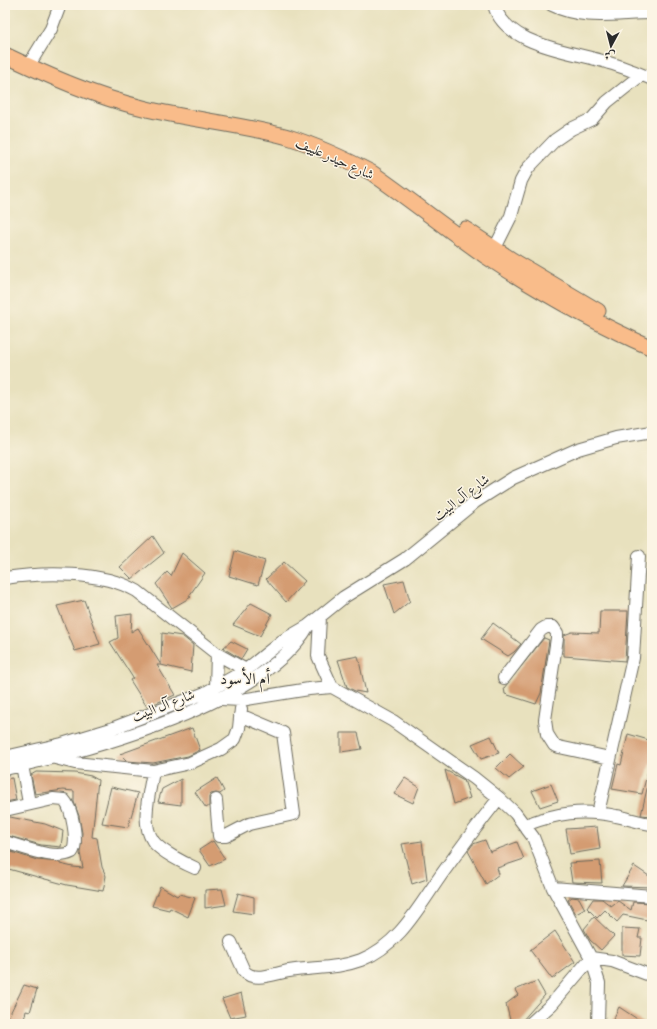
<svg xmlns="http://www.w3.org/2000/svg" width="657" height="1029" viewBox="0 0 657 1029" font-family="'Libre Bodoni',Amiri,serif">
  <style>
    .building { fill: #d49c72 }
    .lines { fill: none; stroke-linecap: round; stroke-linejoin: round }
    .minor-casing { stroke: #6d6b5e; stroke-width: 14 }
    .major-casing { stroke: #6d6b5e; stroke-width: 17 }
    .minor { stroke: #fff; stroke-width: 12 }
    .major { stroke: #f9bc8a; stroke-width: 15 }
    .labels { text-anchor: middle; stroke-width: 3; stroke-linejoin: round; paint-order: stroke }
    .street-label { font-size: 14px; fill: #2b2b2b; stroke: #fcf5e5 }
    .quarter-label { font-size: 16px; fill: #2b2b2b; stroke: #fcf5e5 }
  </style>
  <rect width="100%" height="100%" fill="#fcf5e5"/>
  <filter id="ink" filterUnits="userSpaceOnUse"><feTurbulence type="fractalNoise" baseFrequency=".025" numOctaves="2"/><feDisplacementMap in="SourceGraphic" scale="8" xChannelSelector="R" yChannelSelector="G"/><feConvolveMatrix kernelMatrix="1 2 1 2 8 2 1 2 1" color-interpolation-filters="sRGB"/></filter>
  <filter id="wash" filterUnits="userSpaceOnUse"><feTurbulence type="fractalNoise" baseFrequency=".012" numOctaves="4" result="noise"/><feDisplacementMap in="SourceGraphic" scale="16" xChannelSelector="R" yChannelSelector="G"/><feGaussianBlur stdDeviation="0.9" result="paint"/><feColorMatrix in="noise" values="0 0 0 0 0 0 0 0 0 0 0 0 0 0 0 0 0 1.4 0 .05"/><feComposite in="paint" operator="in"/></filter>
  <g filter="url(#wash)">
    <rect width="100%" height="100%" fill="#e8e1be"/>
    <g id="blocks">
      <path class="building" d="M153 536 164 553 132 579 120 567Z
        M235 551 265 561 258 585 229 576Z
        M182 553 205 573 189 596 191 597 172 608 156 584 167 572 171 576Z
        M284 562 305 581 286 602 266 579Z
        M404 580 410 601 394 614 384 584Z
        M84 600 100 644 75 651 57 606Z
        M251 603 272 614 260 636 233 625Z
        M600 611H628L625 661 564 656V635L572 632 599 633Z
        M132 614 131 632 138 628 161 665H157L175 695 147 707 130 680 133 678 110 642 118 638 116 616Z
        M493 623 521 644 514 652 508 656 481 639Z
        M162 633 182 636 193 645 191 672 161 665Z
        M544 638 549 640 541 693 536 704 505 694 504 688Z
        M231 641 247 649 241 659 223 648Z
        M358 656 366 693 355 691 347 687 338 660Z
        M192 728 200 750 188 756 153 763 127 761 120 754Z
        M341 733H358L362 749 341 752Z
        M628 734 652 741V764L650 763 642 794 612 789 618 764 621 765Z
        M491 736 499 753 481 759 472 744Z
        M510 754 524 767 509 779 496 768Z
        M445 770 464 780 470 798 454 804Z
        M36 772 75 773 91 776 98 780 92 837 97 838 102 867 106 876 103 891 67 885 5 868V850L37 860 60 862V864L73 867 83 868 80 853 82 833 79 816 74 802V791L63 790 35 794 31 775Z
        M12 778 16 800 5 802V779Z
        M217 778 224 791 220 794 216 793 211 794 209 797V806L206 808 195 792Z
        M405 778 419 787 413 803 394 794Z
        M181 779V805L158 802 162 789Z
        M649 780 652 781V816L641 815Z
        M551 784 558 801 540 807 532 791Z
        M111 787 138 793 128 827 102 823Z
        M10 817 45 824 63 831 61 847 41 845 5 835V818Z
        M597 827 600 849 570 854 566 829Z
        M485 840 490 852 517 842 524 859 497 868 499 874 486 884 468 851 473 844Z
        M213 841 225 859 210 866 199 850Z
        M422 841 427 879 412 884 402 844Z
        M600 861 602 883 572 882 569 863Z
        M634 866 652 878V887L622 886Z
        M160 886 177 896 179 894 195 898 188 917 170 908 169 910 152 906Z
        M222 889 226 905 205 908V890Z
        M238 893 254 897V914L233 911Z
        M572 897 579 898 585 909 576 914 568 900Z
        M593 899H602L611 906 618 901 631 910 633 902 652 903V921L623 915 617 922 605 910 597 918 587 908Z
        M594 917 614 936 601 950 590 940 584 929Z
        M622 928 640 929 638 938H642L640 956 622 955Z
        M555 931 575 962 552 979 530 950Z
        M537 981 545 995 521 1022 511 1024 506 1004 518 995 515 990Z
        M24 985 37 989 30 1012 26 1011 23 1024H5Z
        M241 993 246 1015 230 1018 222 999Z
        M619 1007 645 1024H611Z"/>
    </g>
  </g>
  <g filter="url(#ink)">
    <use href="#blocks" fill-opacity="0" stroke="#6d6b5e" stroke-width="1"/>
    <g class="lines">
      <defs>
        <path id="minor" d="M494 5C506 47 574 51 609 63 624 67 638 73 652 79
          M552 5C584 21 617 13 652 13
          M32 60 51 29 60 5
          M495 248 511 216 521 181 528 168 555 140 571 129 592 119 607 102 641 75
          M5 578C44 572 102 571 137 591L217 654 246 670
          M320 617 318 656 332 687
          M504 678 541 630 546 627H553L557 633V638L545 720 547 734 554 745 559 747 610 758
          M216 687 217 654
          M221 699 241 700 309 689 332 687 393 721 474 778 499 798 515 813 533 837 553 888 591 958 599 983 598 1024
          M5 757 62 744 108 730 205 693 246 670 282 641 308 626 344 597 405 559 475 502 513 478 578 449 616 438 652 432
          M55 758 75 763 153 771 190 763 221 749 235 739 239 728 241 709
          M22 765 29 803
          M5 769C90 750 263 705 308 626
          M153 771C150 792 140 822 153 841 160 851 184 863 195 868
          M216 800 219 836H226L249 824 294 814 283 733 240 715
          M5 810 53 799 64 800C72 808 79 843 72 852 55 861 23 847 5 842
          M598 813 633 658 639 556
          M525 825C557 813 581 809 616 816 628 818 640 823 652 824
          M553 888 652 896
          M231 942 244 971C254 983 275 973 289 971 314 967 337 969 361 960 401 944 420 904 444 871 462 846 480 822 499 798
          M530 1024 552 1004 591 958 612 961 652 976"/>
        <path id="major" d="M5 55C49 76 96 97 143 108 191 120 241 124 288 137 317 146 345 159 372 173 411 200 448 230 487 257 539 291 595 323 652 348
          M465 229 512 260 598 311"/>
      </defs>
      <use href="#minor" class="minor-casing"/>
      <use href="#major" class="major-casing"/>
      <use href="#minor" class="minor"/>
      <use href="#major" class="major"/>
    </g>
  </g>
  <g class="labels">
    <g class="street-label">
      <text transform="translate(335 158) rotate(24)" y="5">شارع حيدر علييف</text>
      <text transform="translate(461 497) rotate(-37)" y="5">شارع آل البيت</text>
      <text transform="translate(163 705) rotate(-21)" y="5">شارع آل البيت</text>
    </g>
    <g class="quarter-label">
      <text x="245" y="684">أم الأسود</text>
    </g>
  </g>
  <rect width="657" height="1029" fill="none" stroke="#fcf5e5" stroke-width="20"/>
  <g transform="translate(611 46) rotate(187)" stroke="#fcf5e5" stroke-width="3" paint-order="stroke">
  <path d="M0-3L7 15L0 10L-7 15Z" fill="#2b2b2b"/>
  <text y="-6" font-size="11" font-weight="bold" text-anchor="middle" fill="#2b2b2b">ش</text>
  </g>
</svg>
